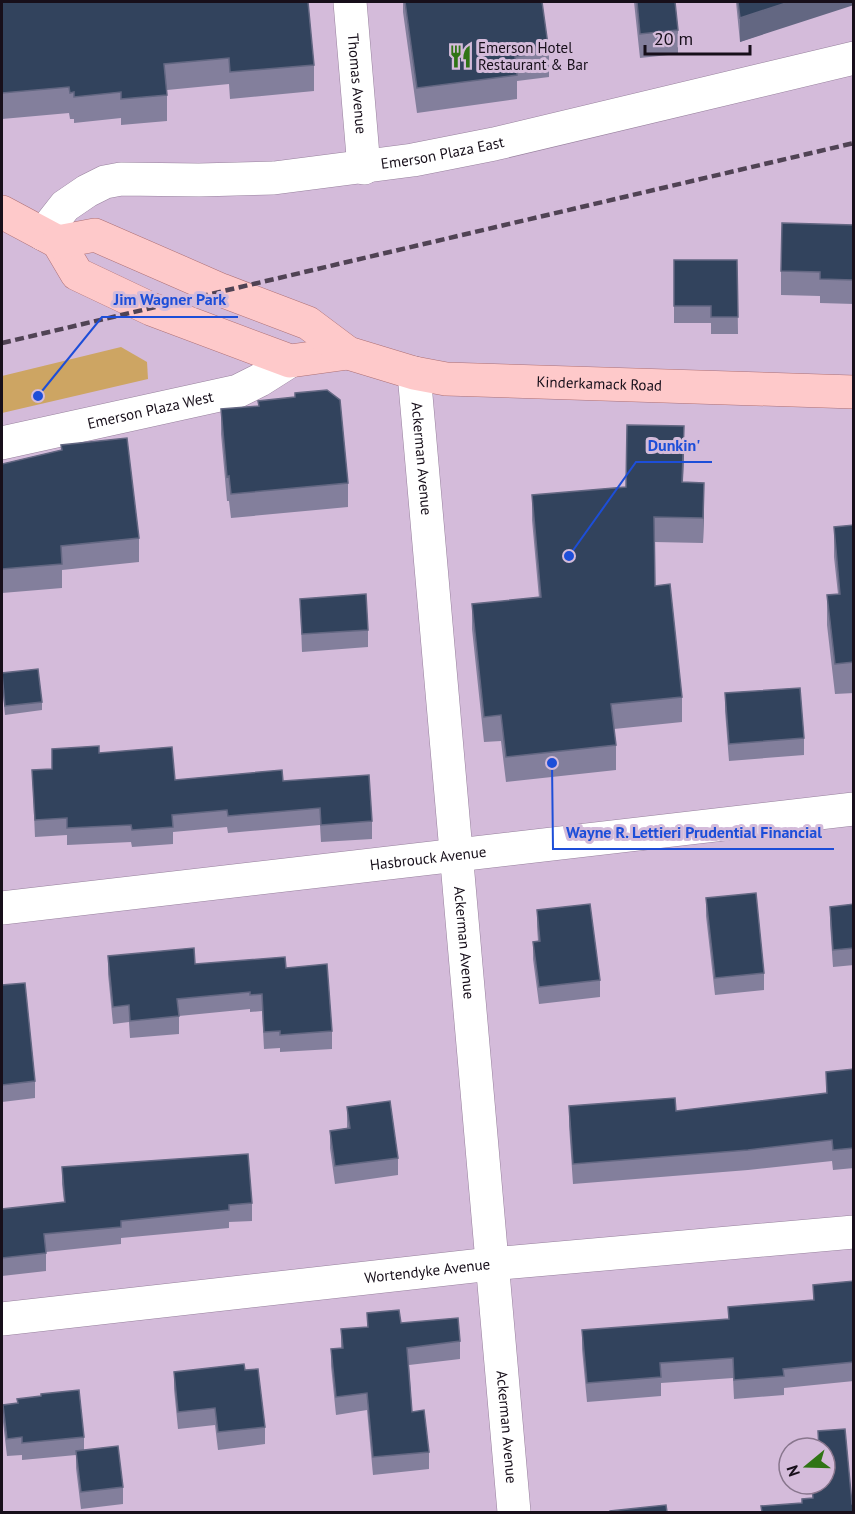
<svg xmlns="http://www.w3.org/2000/svg" width="855" height="1514" viewBox="0 0 855 1514" font-family="'PT Sans',sans-serif">
  <style>
    .green { fill: #cda563 }
    .lines { fill: none; stroke-linecap: round; stroke-linejoin: round }
    .street-casing { stroke: #97809d; stroke-width: 34 }
    .primary-casing { stroke: #ad7075; stroke-width: 34 }
    .street { stroke: #fff; stroke-width: 33 }
    .primary { stroke: #fec9ca; stroke-width: 33 }
    .rail { stroke: #504354; stroke-width: 4.5; stroke-dasharray: 9 4.5; stroke-linecap: butt }
    .wall { fill: #837f9c }
    .shaded-wall { fill: #636782 }
    .building { fill: #32435d; stroke: #636782; stroke-width: 1.5 }
    .labels { text-anchor: middle; stroke-width: 6; stroke-linejoin: round; paint-order: stroke }
    .poi-label { font-size: 15px; fill: #170f1a; stroke: #d4bbda; text-anchor: start }
    .street-label { font-size: 15px; fill: #170f1a; stroke: #d4bbda }
    .leader { fill: none; stroke: #1d4ed8; stroke-width: 2 }
    .callout-dot { fill: #1d4ed8; stroke: #d4bbda; stroke-width: 2 }
    .callout-label { font-size: 16px; text-anchor: middle; font-weight: bold; fill: #1d4ed8; stroke: #d4bbda; stroke-width: 6; stroke-linejoin: round; paint-order: stroke }
  </style>
  <rect width="100%" height="100%" fill="#d4bbda"/>
  <path class="green" d="M121 347 147 362 148 379 2 413V376Z"/>
  <g class="lines">
    <defs>
      <g id="street">
        <path id="s1" d="M350 2 364 168"/>
        <path id="s2" d="M43 234 65 206 87 191 105 182 121 179 199 180 274 178 413 160 494 144 854 58"/>
        <path id="s3" d="M414 373 514 1512"/>
        <path id="s4" d="M2 443 238 391 260 380 290 361"/>
        <path id="s5" d="M2 908 854 809"/>
        <path id="s6" d="M2 1319 491 1264 854 1232"/>
      </g>
      <g id="primary">
        <path d="M2 212 58 242 77 274 151 309 290 361 348 353"/>
        <path id="s7" d="M58 242 95 235 221 290 308 323 348 353 414 373 446 379 854 392"/>
      </g>
    </defs>
    <use href="#street" class="street-casing"/>
    <use href="#primary" class="primary-casing"/>
    <use href="#street" class="street"/>
    <use href="#primary" class="primary"/>
    <path class="rail" d="M2 343 854 143"/>
  </g>
  <path class="wall" d="M2 2 314 65V91L230 99 229 84 167 90V121L121 125V118L74 123V119H70L69 113 2 119Z
    M403 2H542L549 52V77L517 81V99L417 113 403 12Z
    M634 2H675L678 30V54L640 58Z
    M736 2H854L740 42Z
    M854 225V304L820 303V296L781 295V271Z
    M674 260H737L738 334H711V323H674Z
    M258 401 348 483V507L231 518 229 501H227L221 434V409L258 406Z
    M61 445 139 538V562L62 570V588L2 593V464L61 450Z
    M684 451 683 482 704 508 703 543 654 542 655 586 682 697V722L614 729 616 745V770L506 782 501 741 484 742 472 629V604L539 598 532 520V495L626 487Z
    M854 525V693L835 694 827 625V595L838 594 834 557V527Z
    M300 599 368 630V647L302 652Z
    M2 673 42 702V710L5 715 2 686Z
    M725 693 804 738V755L729 761 725 711Z
    M52 749 99 753 175 780 283 781 372 821V839L321 842 320 825 228 833 227 827 173 832V844L132 847 131 842 67 845V835L35 837 32 770 52 769Z
    M706 898 764 973V990L715 995 706 916Z
    M854 904V965L833 967 830 924V907Z
    M537 910 600 980V997L539 1004 533 959V942L538 941 537 927Z
    M108 956 195 964 286 968 332 1031V1049L280 1052V1048L264 1049 262 1011 250 1012V1009L179 1016V1034L130 1038 129 1022 113 1024 108 974Z
    M2 985 35 1081V1098L2 1102Z
    M854 1069V1168L833 1170 832 1161 748 1170 573 1184 569 1126V1106L676 1111 826 1093V1072Z
    M347 1107 398 1158V1175L335 1184 330 1148V1131L347 1128Z
    M62 1167 252 1203V1221L229 1222V1228L121 1238V1244L46 1252V1271L2 1276V1209L64 1202 62 1184Z
    M854 1281V1381L784 1388V1395L734 1399 733 1378 661 1383V1396L587 1402 582 1349V1330L728 1320V1307L813 1300V1285Z
    M367 1313 460 1341V1359L409 1365 412 1412 429 1452V1469L373 1475 367 1410 336 1415 331 1366V1349L341 1348V1329L367 1327Z
    M245 1370 265 1427V1444L218 1450 215 1425 178 1429 174 1389V1372Z
    M17 1399 84 1437V1450L123 1487V1504L81 1509 76 1468V1455L22 1460V1455L7 1456 3 1422V1405L17 1403Z"/>
  <path class="shaded-wall" d="M789 2H854V5L740 42V18Z
    M684 426V451L682 507V482Z
    M704 483V508L703 543V518Z"/>
  <path class="building" d="M2 2H308L314 65 230 72 229 58 164 64 167 95 121 99V92L74 97V92L70 93 69 87 2 93Z
    M405 2H542L549 52 515 57 517 75 417 88Z
    M637 2H675L678 30 640 34Z
    M738 2H789L740 18Z
    M782 223 854 225V280L820 279V272L781 271Z
    M674 260H737L738 317H711V306H674Z
    M327 390 340 400 348 483 231 494 229 476 227 477 221 409 259 406 258 401 295 397V393Z
    M627 425 684 426 682 482 704 483 703 518 654 517 655 586 670 584 682 697 611 704 616 745 506 757 501 715 484 717 472 604 541 597 532 495 626 487Z
    M127 438 139 538 61 546 62 564 2 569V464L62 450 61 445Z
    M854 525V662L835 664 827 595 840 594 834 527Z
    M366 594 368 630 302 634 300 599Z
    M38 669 42 702 5 706 2 673Z
    M800 688 804 738 729 744 725 693Z
    M99 746V753L172 747 175 780 282 770 283 781 369 775 372 821 321 825 320 808 228 816 227 810 172 815 173 827 132 830 131 825 67 828V818L35 820 32 770 52 769V749Z
    M756 893 764 973 715 978 706 898Z
    M590 904 600 980 539 987 533 942 540 941 537 910Z
    M854 904V948L833 950 830 907Z
    M194 948 195 964 285 957 286 968 327 964 332 1031 280 1035V1031L264 1032 262 994 250 995V992L177 999 179 1016 130 1021 129 1005 113 1007 108 956Z
    M25 983 35 1081 2 1085V985Z
    M854 1069V1148L833 1150 832 1140 748 1150 573 1164 569 1106 675 1098 676 1111 827 1093 826 1072Z
    M390 1101 398 1158 335 1166 330 1131 350 1128 347 1107Z
    M248 1154 252 1203 229 1205V1210L121 1221V1227L44 1234 46 1253 2 1258V1209L65 1202 62 1167Z
    M854 1281V1362L783 1369 784 1376 734 1380 733 1358 660 1363 661 1377 587 1383 582 1330 729 1319 728 1307 814 1300 813 1285Z
    M399 1310 401 1323 458 1318 460 1341 407 1348 412 1412 424 1410 429 1452 373 1457 367 1393 336 1397 331 1349 343 1348 341 1329 368 1327 367 1313Z
    M244 1364 245 1370 258 1369 265 1427 218 1432 215 1408 178 1412 174 1372Z
    M79 1390 84 1437 22 1443V1437L7 1439 3 1405 18 1403 17 1399 41 1396V1394Z
    M845 1429 852 1504H854V1512H762L761 1506 802 1503V1499L813 1498 812 1484H825V1448H819L818 1431Z
    M118 1446 123 1487 81 1492 76 1451Z
    M666 1505 667 1512H610V1511Z"/>
  <defs>
    <symbol id="restaurant-bare" viewBox="-9 -9 18 18"><path d="M-5-6h1v4h1v-4h1v4h1v-4h1v5L-1.5 .5V6h-2V.5L-5-1ZM5-6V6H3V1.5H1.5Q1.5-4 5-6Z" fill="#2f7415" stroke="#d4bbda" stroke-width="2.5" paint-order="stroke"/></symbol>
  </defs>
  <g fill-rule="evenodd">
    <use href="#restaurant-bare" x="444" y="40" width="33" height="33"/>
  </g>
  <g class="labels">
    <g class="poi-label">
      <text x="478" y="53">Emerson Hotel<tspan x="478" dy="17">Restaurant &amp; Bar</tspan></text>
    </g>
    <g class="street-label">
      <text dy="5" stroke="none"><textPath href="#s1" startOffset="82">Thomas Avenue</textPath></text>
      <text dy="5" stroke="none"><textPath href="#s2" startOffset="422">Emerson Plaza East</textPath></text>
      <text dy="5" stroke="none"><textPath href="#s7" startOffset="573">Kinderkamack Road</textPath></text>
      <text dy="5" stroke="none"><textPath href="#s4" startOffset="152">Emerson Plaza West</textPath></text>
      <text dy="5" stroke="none"><textPath href="#s3" startOffset="86">Ackerman Avenue</textPath></text>
      <text dy="5" stroke="none"><textPath href="#s5" startOffset="429">Hasbrouck Avenue</textPath></text>
      <text dy="5" stroke="none"><textPath href="#s3" startOffset="572">Ackerman Avenue</textPath></text>
      <text dy="5" stroke="none"><textPath href="#s6" startOffset="428">Wortendyke Avenue</textPath></text>
      <text dy="5" stroke="none"><textPath href="#s3" startOffset="1058">Ackerman Avenue</textPath></text>
    </g>
  </g>
  <path class="leader" d="M38 396L102 317H238M569 556L636 462H712M552 763L553 849H834"/>
  <g class="callout-dot">
    <circle cx="38" cy="396" r="6"/>
    <circle cx="569" cy="556" r="6"/>
    <circle cx="552" cy="763" r="6"/>
  </g>
  <g class="callout-label">
    <text x="170" y="305">Jim Wagner Park</text>
    <text x="674" y="451">Dunkin'</text>
    <text x="694" y="838">Wayne R. Lettieri Prudential Financial</text>
  </g>
  <rect width="855" height="1514" fill="none" stroke="#170f1a" stroke-width="6"/>
  <g transform="translate(807 1466) rotate(251)"><circle r="28" fill="#d4bbda" stroke="#88768d" stroke-width="1.5"/>
  <path d="M0-4.5L10 22L0 15L-10 22Z" fill="#2f7415"/>
  <text y="-9" font-size="16" font-weight="bold" text-anchor="middle" fill="#170f1a">N</text>
  </g>
  <path d="M645 45v9h105v-9" fill="none" stroke="#170f1a" stroke-width="3"/>
  <text x="654" y="45" font-size="18" fill="#170f1a" stroke="#d4bbda" stroke-width="4.5" paint-order="stroke">20 m</text>
</svg>
